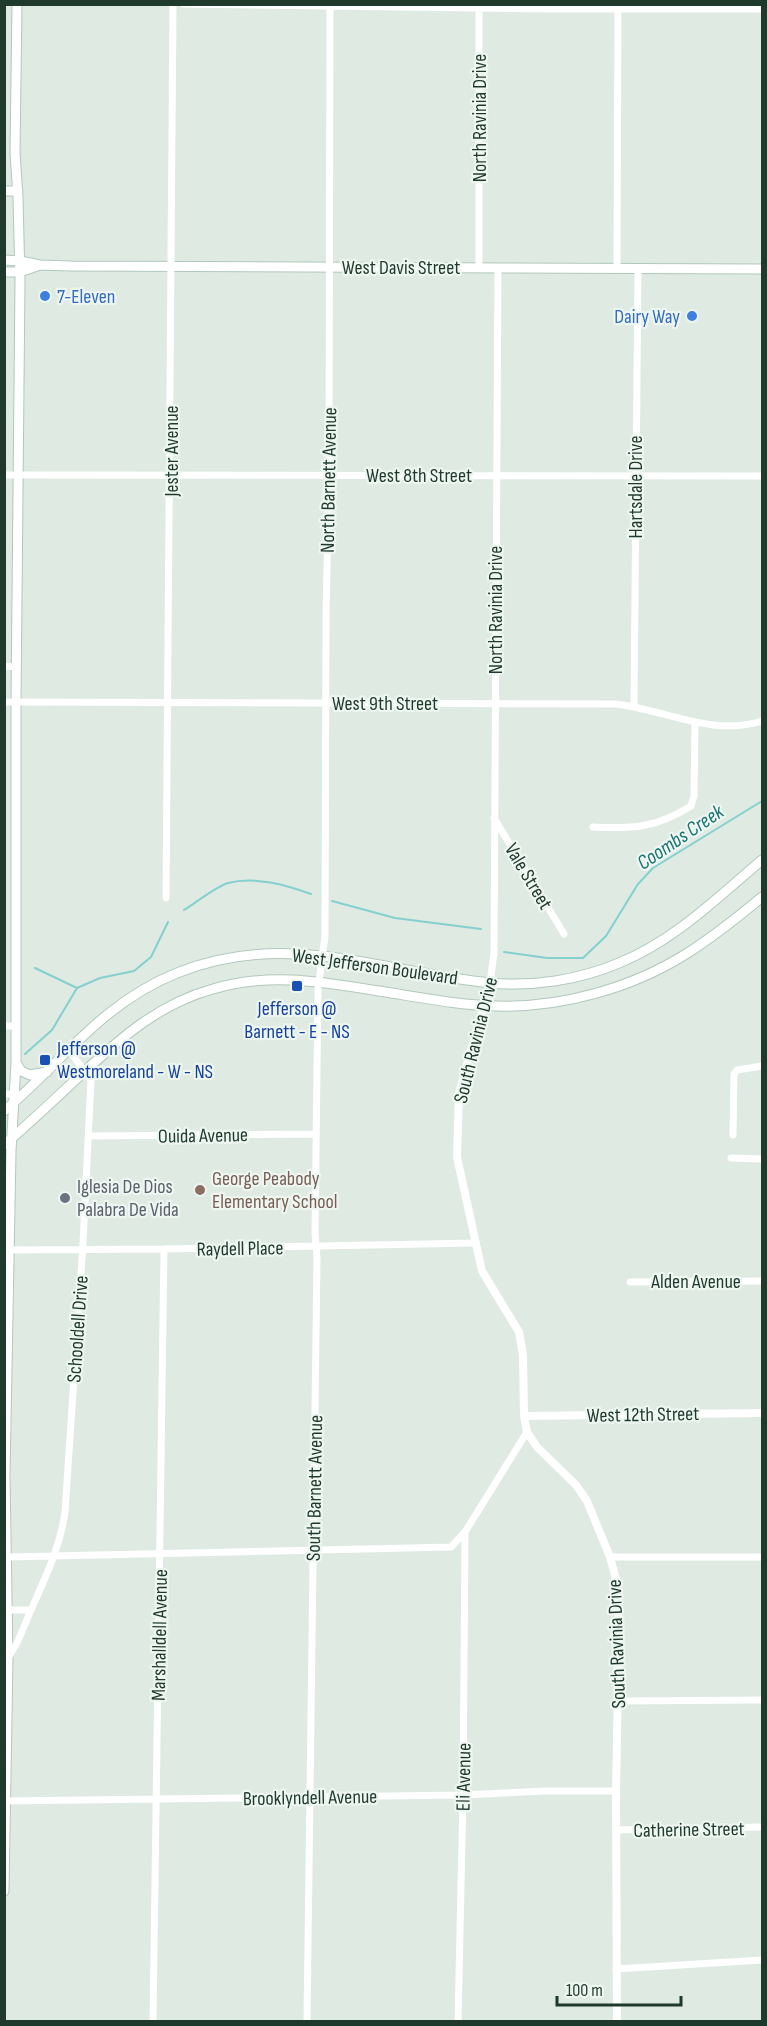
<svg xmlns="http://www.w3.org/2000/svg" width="767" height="2026" viewBox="0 0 767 2026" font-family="'Sofia Sans Condensed',sans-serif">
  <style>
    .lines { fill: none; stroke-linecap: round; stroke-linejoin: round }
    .stream { stroke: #84d0ce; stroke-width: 2 }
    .secondary-casing { stroke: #b1c9bc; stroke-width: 11 }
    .minor { stroke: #fff; stroke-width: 7 }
    .tertiary { stroke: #fff; stroke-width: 8 }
    .secondary { stroke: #fff; stroke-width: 9 }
    .shop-dot { fill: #3f7fe0; stroke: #eef6f1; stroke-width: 2 }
    .transit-dot { fill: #1a4fb4; stroke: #eef6f1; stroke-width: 2 }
    .education-dot { fill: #8d6e63; stroke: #eef6f1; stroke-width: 2 }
    .worship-dot { fill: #6b7280; stroke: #eef6f1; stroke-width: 2 }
    .labels { text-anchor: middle; stroke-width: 4.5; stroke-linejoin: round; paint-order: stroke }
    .street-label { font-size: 20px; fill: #1f392d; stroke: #eef6f1 }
    .shop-label { font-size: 20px; fill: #366cbe; stroke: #eef6f1; text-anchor: start }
    .transit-label { font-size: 20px; fill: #164399; stroke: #eef6f1 }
    .education-label { font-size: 20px; fill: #785e54; stroke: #eef6f1; text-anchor: start }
    .worship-label { font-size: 20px; fill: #5b616d; stroke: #eef6f1; text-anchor: start }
    .water-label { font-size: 21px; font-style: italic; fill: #1a7473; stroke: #eef6f1 }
  </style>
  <rect width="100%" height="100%" fill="#deeae2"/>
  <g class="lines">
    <path class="stream" d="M332 901 395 918 481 929
      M184 910C196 903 215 887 228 883 255 876 286 885 311 894
      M504 952 547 958H583L606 936 638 884 653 868 762 801
      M35 968 77 988
      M25 1054 52 1030 77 988 100 978 134 971 151 957 168 922"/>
    <defs>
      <path id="secondary" d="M4 191H18
        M4 260 20 261 40 265 71 266 762 269
        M4 272H20L40 265
        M16 1063 21 1071 30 1075 47 1072
        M4 1111C63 1061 102 1003 177 973 285 929 381 972 490 983 533 987 579 980 619 963 674 941 718 897 762 860
        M4 1145C32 1121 58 1096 85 1071 123 1036 161 1003 213 989 270 972 322 982 379 991 418 997 457 1005 496 1006 561 1008 632 988 686 954 713 937 738 917 762 897
        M4 1891 8 1658 5 1476 11 1151 16 1063V702L20 280 18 197 15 153 17 4"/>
    </defs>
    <use href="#secondary" class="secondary-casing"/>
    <path class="minor" d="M183 4 548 9H762
      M479 268V4
      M617 268 618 7
      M4 475 762 476
      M4 666 17 667
      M4 702 615 704C664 709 712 737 762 721
      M634 706 638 268
      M494 818 564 934
      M593 827C633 829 656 828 691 806L694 796 695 722
      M166 898 173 4
      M490 983 494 953 498 268
      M4 1026H16
      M4 1094H14
      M733 1135 734 1074 737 1070 762 1066
      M89 1136 316 1134
      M731 1158 762 1159
      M4 1250 164 1249 476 1243
      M630 1282 762 1281
      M7 1557 451 1547 465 1532 527 1432
      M610 1557H762
      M4 1610H31C45 1578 60 1548 65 1512L83 1243 91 1080 68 1049
      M8 1658 18 1641 31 1610
      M618 1701 762 1700
      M4 1801 463 1795 545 1791H616
      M616 1830 762 1827
      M616 1969 762 1960
      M153 2022 164 1249
      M307 2022 317 1258 315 1233 318 989 325 936 326 615 329 475 330 4
      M458 2022 463 1795 465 1532"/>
    <path class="tertiary" d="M490 983 459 1093 457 1157 482 1271 519 1332 523 1355 524 1416 527 1432 537 1447 576 1485 587 1501 610 1557 616 1579 619 1630 616 1791 617 2022
      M524 1416 762 1413"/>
    <use href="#secondary" class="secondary"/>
  </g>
  <g class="shop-dot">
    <circle cx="45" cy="296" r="6"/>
    <circle cx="692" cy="316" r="6"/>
  </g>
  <g class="transit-dot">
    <rect x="291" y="980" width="12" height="12" rx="3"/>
    <rect x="39" y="1054" width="12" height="12" rx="3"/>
  </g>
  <circle class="education-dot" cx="200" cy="1190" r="6"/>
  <circle class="worship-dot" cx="65" cy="1198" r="6"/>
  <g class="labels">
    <g class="street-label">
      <text transform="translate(479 118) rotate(-90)" y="7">North Ravinia Drive</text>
      <text x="401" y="274">West Davis Street</text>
      <text transform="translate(171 451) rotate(-90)" y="7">Jester Avenue</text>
      <text x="419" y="482">West 8th Street</text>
      <text transform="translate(328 480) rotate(-89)" y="7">North Barnett Avenue</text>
      <text transform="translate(635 487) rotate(-90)" y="7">Hartsdale Drive</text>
      <text transform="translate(495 610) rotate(-90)" y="7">North Ravinia Drive</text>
      <text x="385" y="710">West 9th Street</text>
      <text transform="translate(529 876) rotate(59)" y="7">Vale Street</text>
      <text transform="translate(375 966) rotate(8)" y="7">West Jefferson Boulevard</text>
      <text transform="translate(475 1040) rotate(-76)" y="7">South Ravinia Drive</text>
      <text transform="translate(203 1135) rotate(-1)" y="7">Ouida Avenue</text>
      <text transform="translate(240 1248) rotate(-1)" y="7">Raydell Place</text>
      <text x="696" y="1288">Alden Avenue</text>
      <text transform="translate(77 1329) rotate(-86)" y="7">Schooldell Drive</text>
      <text transform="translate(643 1414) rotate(-1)" y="7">West 12th Street</text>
      <text transform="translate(314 1488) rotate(-89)" y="7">South Barnett Avenue</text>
      <text transform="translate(159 1635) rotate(-89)" y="7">Marshalldell Avenue</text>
      <text transform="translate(616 1644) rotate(-92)" y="7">South Ravinia Drive</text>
      <text transform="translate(463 1777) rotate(-89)" y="7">Eli Avenue</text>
      <text transform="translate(310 1797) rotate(-1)" y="7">Brooklyndell Avenue</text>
      <text transform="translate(689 1829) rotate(-1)" y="7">Catherine Street</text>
    </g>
    <g class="shop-label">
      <text x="57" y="303">7-Eleven</text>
      <text x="680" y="323" text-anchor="end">Dairy Way</text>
    </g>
    <g class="transit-label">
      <text x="297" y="1015">Jefferson @<tspan x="297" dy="23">Barnett - E - NS</tspan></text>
      <text x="57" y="1055" text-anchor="start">Jefferson @<tspan x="57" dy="23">Westmoreland - W - NS</tspan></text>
    </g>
    <g class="education-label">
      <text x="212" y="1185">George Peabody<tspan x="212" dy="23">Elementary School</tspan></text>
    </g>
    <g class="worship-label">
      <text x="77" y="1193">Iglesia De Dios<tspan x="77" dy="23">Palabra De Vida</tspan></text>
    </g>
    <g class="water-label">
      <text transform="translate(680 837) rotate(-34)" y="7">Coombs Creek</text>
    </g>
  </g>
  <rect width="767" height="2026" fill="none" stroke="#1f392d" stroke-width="12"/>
  <path d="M557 1996v9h124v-9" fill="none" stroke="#1f392d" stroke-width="3"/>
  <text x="566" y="1996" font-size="18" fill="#1f392d" stroke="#eef6f1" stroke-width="4.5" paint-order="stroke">100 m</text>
</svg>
